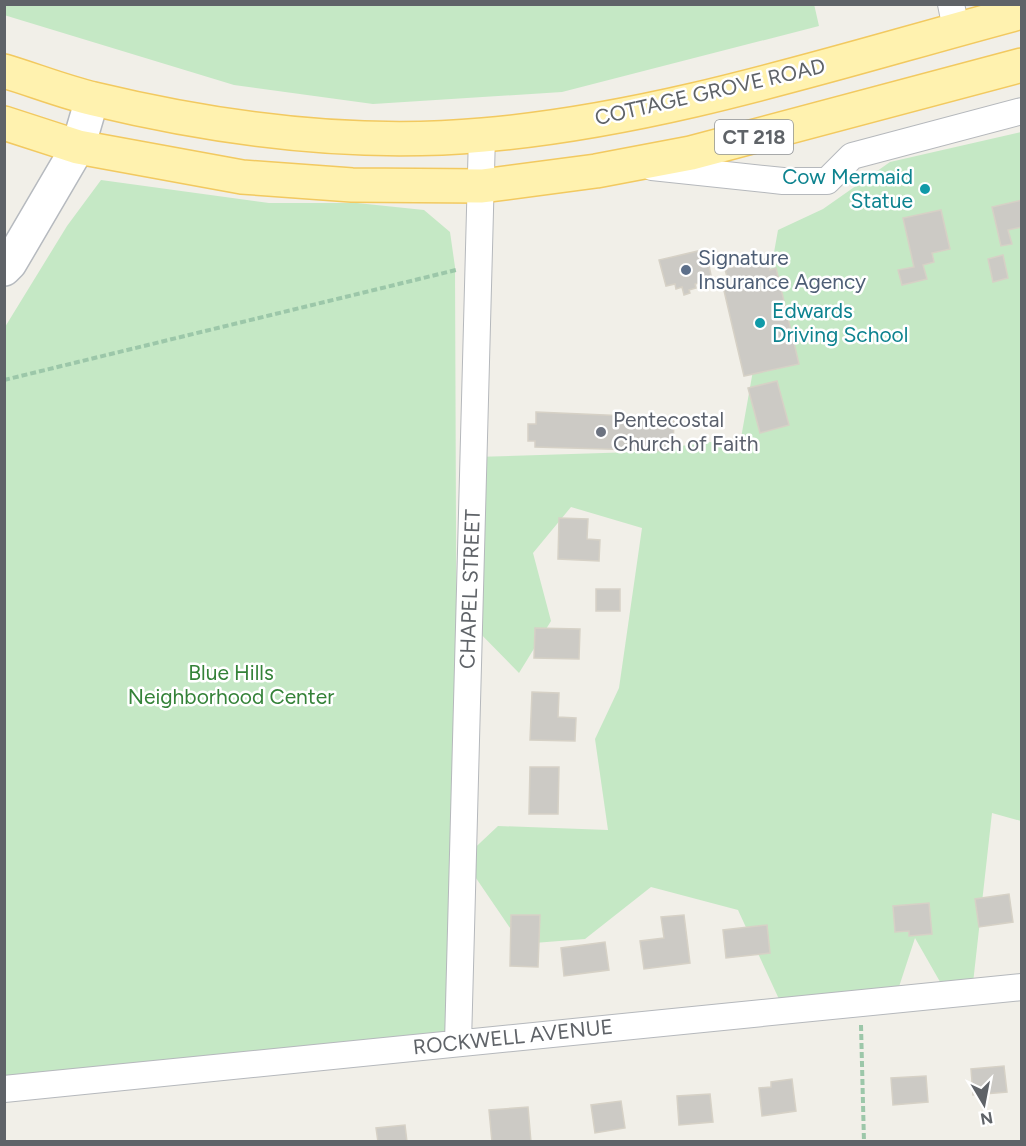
<svg xmlns="http://www.w3.org/2000/svg" width="1026" height="1146" viewBox="0 0 1026 1146" font-family="Figtree,sans-serif">
  <style>
    .green { fill: #c5e8c5 }
    .building { fill: #cccac5; stroke: #d6d1c6; stroke-width: 1.5 }
    .lines { fill: none; stroke-linecap: round; stroke-linejoin: round }
    .street-casing { stroke: #b5b8bc; stroke-width: 28 }
    .secondary-casing { stroke: #b6babf; stroke-width: 36 }
    .primary-casing { stroke: #f2c960; stroke-width: 36 }
    .path { stroke: #9cc7a9; stroke-width: 4; stroke-dasharray: 6 3; stroke-linecap: butt }
    .street { stroke: #fff; stroke-width: 26 }
    .secondary { stroke: #fff; stroke-width: 33 }
    .primary { stroke: #fff2af; stroke-width: 33 }
    .culture-dot { fill: #0f9aa8; stroke: #fff; stroke-width: 2 }
    .service-dot { fill: #5c6f8a; stroke: #fff; stroke-width: 2 }
    .worship-dot { fill: #6b7280; stroke: #fff; stroke-width: 2 }
    .labels { text-anchor: middle; stroke-width: 5; stroke-linejoin: round; paint-order: stroke }
    .shield { fill: #fff; stroke: #8f9295; stroke-width: 1.5 }
    .shield-label { font-size: 20px; font-weight: bold; fill: #5f6368 }
    .street-label { font-size: 21px; fill: #5f6368; stroke: #fff }
    .culture-label { font-size: 21px; fill: #0d838f; stroke: #fff; text-anchor: end }
    .service-label { font-size: 21px; fill: #4e5e75; stroke: #fff; text-anchor: start }
    .worship-label { font-size: 21px; fill: #5b616d; stroke: #fff; text-anchor: start }
    .park-label { font-size: 21px; fill: #348238; stroke: #fff }
  </style>
  <rect width="100%" height="100%" fill="#f1efe8"/>
  <path class="green" d="M814 4 819 26 562 92 373 104 234 85 4 15 5 4Z
    M1021 132V821L992 813 972 992 947 994 915 938 895 999 784 1010 738 910 651 887 585 939 521 944 463 859 498 826 608 830 595 739 619 688 642 528 571 507 533 553 551 621 519 673 469 622 474 457 635 452 741 438 778 230 823 209 890 162Z
    M101 180 269 203H357L424 210 450 232 455 267 458 1043 5 1089V327L67 226Z"/>
  <path class="building" d="M1022 200V227L1008 230 1012 244 1001 246 992 207Z
    M941 210 950 249 932 253 934 262 923 265 927 279 902 285 898 270 914 267 903 218Z
    M698 251 700 258 707 256 712 280 695 284 696 288 689 290 690 293 684 295 682 287 676 289 675 284 666 286 659 260Z
    M1003 255 1008 278 993 282 988 259Z
    M768 258 770 270 776 268 799 364 744 376 722 282 728 281 725 269Z
    M777 381 789 425 760 433 748 388Z
    M536 412 674 418 673 451 535 447V441H528V424H536Z
    M559 518 588 519 587 539 600 540 599 561 558 559Z
    M596 589H620V611H596Z
    M535 628 580 629 579 659 534 658Z
    M532 692 559 693 558 717 576 718 575 741 530 740Z
    M530 767H559L558 814H529Z
    M1009 894 1013 922 979 927 975 899Z
    M929 903 932 934 909 936V931L895 932 893 906Z
    M511 915H540L538 967 510 966Z
    M684 915 690 963 644 969 640 941 664 938 661 917Z
    M767 925 770 953 726 958 723 930Z
    M605 942 609 970 564 976 561 948Z
    M1004 1066 1007 1092 973 1095 971 1069Z
    M926 1076 928 1102 893 1105 891 1078Z
    M792 1079 796 1111 762 1116 759 1088 771 1087V1082Z
    M710 1094 713 1122 679 1125 677 1096Z
    M621 1101 625 1128 595 1133 591 1105Z
    M528 1107 531 1142H492L489 1110Z
    M405 1125 407 1142H378L376 1128Z"/>
  <g class="lines">
    <defs>
      <path id="street" d="M951 4 956 29
        M652 167 783 181H827L852 156 1022 111
        M458 1043 482 135
        M4 1089 1022 987"/>
      <path id="secondary" d="M4 269 10 263 78 147 92 99"/>
      <path id="primary" d="M4 71C34 80 64 92 94 99 219 129 354 147 483 135 667 119 844 59 1022 12
        M4 123 78 147 242 177 352 185 482 186 596 171 691 153 1022 65"/>
    </defs>
    <use href="#street" class="street-casing"/>
    <use href="#secondary" class="secondary-casing"/>
    <use href="#primary" class="primary-casing"/>
    <path class="path" d="M4 380 456 270
      M861 1025 864 1142"/>
    <use href="#street" class="street"/>
    <use href="#secondary" class="secondary"/>
    <use href="#primary" class="primary"/>
  </g>
  <g class="culture-dot">
    <circle cx="925" cy="189" r="6"/>
    <circle cx="760" cy="323" r="6"/>
  </g>
  <circle class="service-dot" cx="686" cy="270" r="6"/>
  <circle class="worship-dot" cx="601" cy="432" r="6"/>
  <g class="labels">
    <rect class="shield" x="715" y="120" width="78" height="34" rx="4.5"/>
    <g class="shield-label">
      <text x="754" y="144">CT 218</text>
    </g>
    <g class="street-label">
      <text transform="translate(710 92) rotate(-13)" y="7">COTTAGE GROVE ROAD</text>
      <text transform="translate(470 589) rotate(-88)" y="7">CHAPEL STREET</text>
      <text transform="translate(513 1037) rotate(-6)" y="7">ROCKWELL AVENUE</text>
    </g>
    <g class="culture-label">
      <text x="913" y="184">Cow Mermaid<tspan x="913" dy="24">Statue</tspan></text>
      <text x="772" y="318" text-anchor="start">Edwards<tspan x="772" dy="24">Driving School</tspan></text>
    </g>
    <g class="service-label">
      <text x="698" y="265">Signature<tspan x="698" dy="24">Insurance Agency</tspan></text>
    </g>
    <g class="worship-label">
      <text x="613" y="427">Pentecostal<tspan x="613" dy="24">Church of Faith</tspan></text>
    </g>
    <g class="park-label">
      <text x="231" y="680">Blue Hills<tspan x="231" dy="24">Neighborhood Center</tspan></text>
    </g>
  </g>
  <rect width="1026" height="1146" fill="none" stroke="#5f6368" stroke-width="12"/>
  <g transform="translate(984 1104) rotate(170)" stroke="#ffffff" stroke-width="4.5" paint-order="stroke">
  <path d="M0-4.5L10 22L0 15L-10 22Z" fill="#5f6368"/>
  <text y="-9" font-size="16" font-weight="bold" text-anchor="middle" fill="#5f6368">N</text>
  </g>
</svg>
